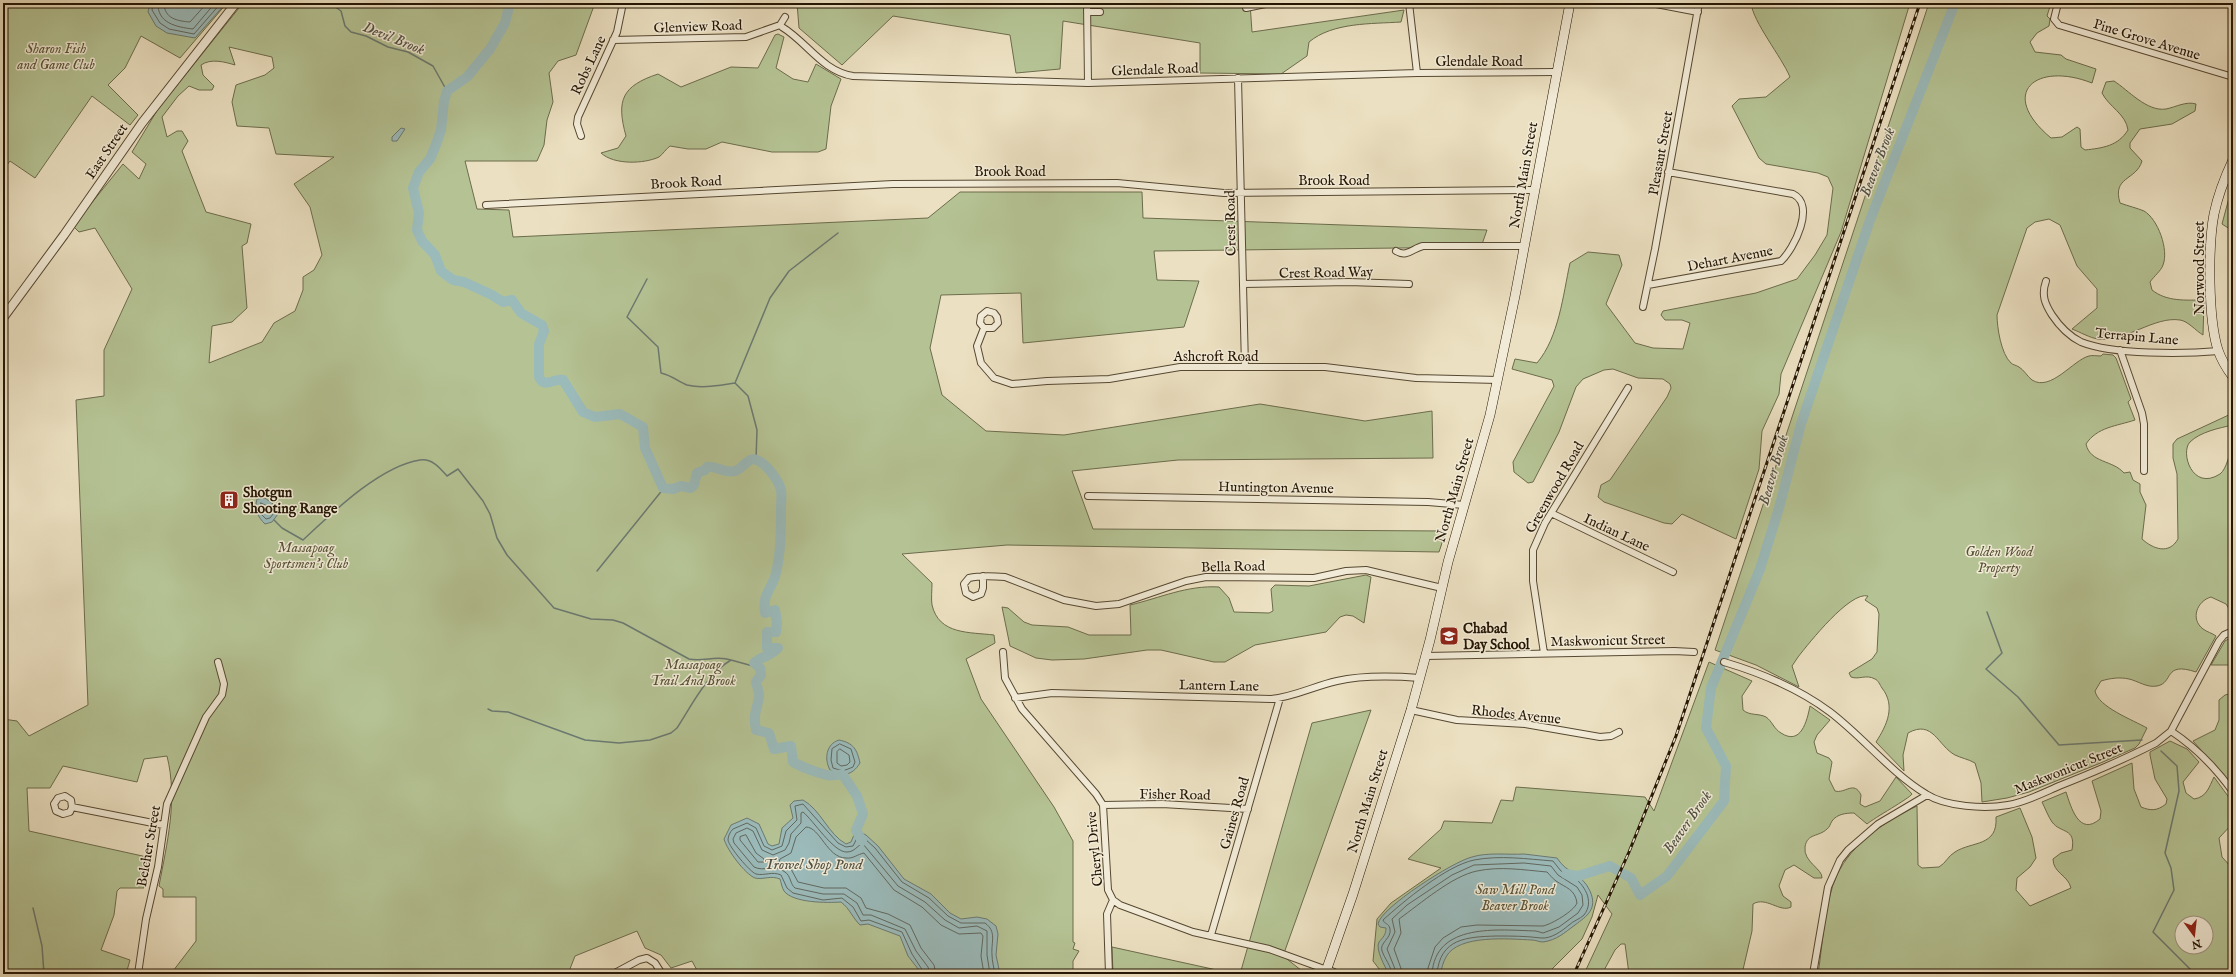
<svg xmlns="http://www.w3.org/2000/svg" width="2236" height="977" viewBox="0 0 2236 977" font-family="'IM FELL English',serif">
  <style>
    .green { fill: #b5c394; stroke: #6c6c4c; fill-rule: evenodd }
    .water { fill: #9bbbbb; stroke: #6b7971 }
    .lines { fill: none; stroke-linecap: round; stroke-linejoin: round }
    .shore { stroke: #60685f; stroke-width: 1 }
    .stream { stroke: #6b7971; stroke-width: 1.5 }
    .river { stroke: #9bbbbb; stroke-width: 10 }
    .minor-casing { stroke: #564832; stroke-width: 8 }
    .tertiary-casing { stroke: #564832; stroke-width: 10 }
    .secondary-casing { stroke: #241503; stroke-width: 10 }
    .minor { stroke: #f2ebd7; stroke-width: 6 }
    .tertiary { stroke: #f2ebd7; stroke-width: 8 }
    .secondary { stroke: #f2ebd7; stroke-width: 9 }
    .rail-casing { stroke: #241503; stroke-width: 3 }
    .rail { stroke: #f2ebd7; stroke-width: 1.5; stroke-dasharray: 4.5; stroke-linecap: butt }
    .labels { text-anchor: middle; stroke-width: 3; stroke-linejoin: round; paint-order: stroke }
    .street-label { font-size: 14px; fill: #241503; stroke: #f2ebd7 }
    .park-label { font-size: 14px; font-style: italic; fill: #575236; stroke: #f2ebd7 }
    .poi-label { font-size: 14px; font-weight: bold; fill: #241503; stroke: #f2ebd7; text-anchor: start }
    .water-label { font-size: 15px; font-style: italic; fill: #4e4f43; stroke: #f2ebd7 }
  </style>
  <rect width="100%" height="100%" fill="#ebe0c1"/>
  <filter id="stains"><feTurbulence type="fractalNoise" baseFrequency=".005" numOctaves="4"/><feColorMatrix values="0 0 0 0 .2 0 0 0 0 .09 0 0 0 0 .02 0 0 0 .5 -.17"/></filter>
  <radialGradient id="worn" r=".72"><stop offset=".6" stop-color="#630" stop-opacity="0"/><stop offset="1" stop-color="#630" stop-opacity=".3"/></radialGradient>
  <path class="green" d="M3 3H227L180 58 141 36 125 68 108 85 138 115 130 125 92 96 35 178 10 161 3 170Z
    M243 3H595L576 55 558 61 549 73 553 102 547 120 544 145 537 161H465L477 209 509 210 513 237 928 218 960 192H1142L1143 218 1487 230 1481 247 1154 251 1157 280 1199 281 1184 327 1023 343 1021 293 941 295 930 348 942 395 986 431 1064 435 1260 404 1365 421 1432 411 1433 458 1178 460 1072 471 1093 529 1446 531 1439 552 1007 545 902 554 932 583C932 590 931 599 932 605 939 635 970 632 994 635L995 643 966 659 981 699 1054 807 1073 841V942L1075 943 1073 949 1079 951 1073 961V974H699L692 961 671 968 661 955 645 948 637 931 575 956 568 974H180L173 971 196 941V897H163V889L159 886C167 843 178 800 167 756L144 759 137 782 63 766 50 788H27L29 831 147 857 144 888H120L117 891 114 915 101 950 130 960 126 974H3V719L17 721 29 736 88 705 76 400 104 396V350L132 289 95 228 79 232 73 226 123 164 139 179 146 164 132 152 158 109ZM229 47 272 57 274 68 265 75 236 85 232 102 237 126 269 128 276 154 334 157 294 184 310 207 322 255 314 270 303 277V290L295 311 274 323 262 342 209 363 212 326 232 322 247 308 242 246 247 243 251 224 206 212 182 151 188 141 182 131H177L167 137 162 117 178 96 189 86 199 90H212L214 86 203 75 201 65C211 58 225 62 235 65Z
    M797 3H1250L1252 32 1404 10 1401 22C1372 24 1333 22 1309 42L1307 56 1281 74 1200 73V43L1063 21 1060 69 1016 73 1010 35 893 16 842 65 799 28Z
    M1751 3H1910L1841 232 1781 374 1779 394 1762 431 1759 469 1736 539 1682 514 1672 524 1664 523 1604 502 1598 497 1601 485 1610 480 1667 397 1671 388 1670 384 1663 379 1638 378 1613 369 1604 370 1583 379 1576 387 1559 432 1533 482 1528 483 1514 472 1513 462 1554 386 1552 380 1512 369 1515 359 1537 363C1559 337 1563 295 1570 263L1588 252 1619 255 1622 265 1606 304 1635 343 1653 348 1683 349 1690 323 1682 320H1665L1661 315 1663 311 1756 293 1797 279 1815 255 1827 235 1833 188 1828 177 1818 173 1766 164 1759 158 1732 106 1739 99 1766 97 1790 77C1781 56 1753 22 1751 3Z
    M1929 3H2051L2047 16 2050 19 2049 26 2037 33 2030 42 2035 52 2061 55 2066 59 2096 69 2092 83C2036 61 1997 93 2051 138L2062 137 2077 127 2080 129 2081 147 2085 150C2103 148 2118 146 2128 130 2126 114 2109 107 2102 93L2106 82 2114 81C2128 90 2147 112 2166 109 2176 107 2186 101 2196 104L2195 111 2172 124 2140 129 2130 143V148L2142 161C2136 181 2112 176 2120 203 2128 206 2137 208 2144 211 2158 219 2169 250 2163 265 2161 271 2154 276 2150 282L2152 290C2167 302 2186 300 2204 300L2203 335C2196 331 2188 321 2180 320 2154 316 2126 342 2098 339 2090 338 2080 332 2072 329L2097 308V289L2077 266 2060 225 2049 219 2035 222 2027 228 1997 315C1997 327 2001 354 2011 363 2013 365 2016 365 2019 367 2024 370 2027 376 2032 380 2051 392 2073 360 2089 356 2092 355 2097 356 2101 356L2103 354 2113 355 2116 358 2131 399 2128 402 2135 420C2117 426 2097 427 2086 444 2090 463 2113 460 2124 473L2130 472 2133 480 2140 484V492L2146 505 2142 539C2153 549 2169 555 2178 539L2177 474 2173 458V444L2177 439 2233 413V425C2219 428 2200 432 2190 442 2180 452 2192 492 2220 474 2227 469 2230 451 2233 443V615L2226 604 2211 597C2197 601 2190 619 2203 629 2207 632 2212 633 2216 636L2196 672C2163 661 2174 683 2157 686 2147 688 2138 681 2129 679 2120 677 2111 678 2101 681L2095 691C2098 707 2133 720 2147 728L2139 744 2135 748 2103 762 2029 792 2007 798 1982 802 1981 783 1975 763C1968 759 1961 758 1955 755 1938 746 1933 719 1908 733L1903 755 1904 771 1876 742C1887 725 1896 706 1882 688 1880 685 1878 680 1875 679 1866 674 1859 680 1851 677L1849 673 1872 659 1877 652 1879 614 1877 608 1865 600 1868 596C1850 591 1809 643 1798 657L1792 666 1799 687 1756 665 1715 650Z
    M778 34 784 37 776 68 793 79 808 82 816 64 841 79 831 106 826 149 818 152H772L722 142 706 149H688L670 146C666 149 663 154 659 157 644 164 614 165 601 153L618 148 626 136C616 100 622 86 658 74L681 87 731 67 758 68 775 35Z
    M2233 183V231L2222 224Z
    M1366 575 1371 577 1364 623 1353 616 1346 615 1340 617 1326 632 1255 645 1225 662H1214L1161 650H1147L1084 659 1052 660 1036 658 1010 646 1002 607 1008 608 1024 622 1032 625 1068 627 1089 635H1131L1130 605C1160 598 1187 585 1219 587L1229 598 1234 612 1269 613 1273 611 1271 589 1275 585 1309 586Z
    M2233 636V665H2211L2225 641Z
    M1709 662 1752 681 1742 696 1743 710C1750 716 1758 713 1766 717 1772 721 1774 729 1781 733 1801 746 1807 721 1810 706L1830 720 1817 735 1814 742 1817 753 1829 758 1832 762 1829 779 1835 791C1845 794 1854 780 1861 795L1860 804 1865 807 1880 801 1896 777 1912 794C1910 798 1874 818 1867 824L1854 813C1846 813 1837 814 1832 821 1830 824 1830 827 1827 829 1819 837 1807 833 1805 847 1803 862 1823 869 1822 878H1814L1794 865 1785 870 1779 886 1783 896 1791 902V907C1780 913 1766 896 1753 904L1752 931 1742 974H1629L1625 944H1621L1615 950 1602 974H1584L1612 914 1598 895 1592 917 1582 939 1547 974H1383L1373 961 1377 919 1391 903 1441 868 1408 859 1441 829 1444 821 1492 823 1501 800 1513 801 1516 787 1645 797 1654 811Z
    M2233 693V786L2193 741 2215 730 2219 720V700L2225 695Z
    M1371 710 1283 956 1306 974H1240L1312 723Z
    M2170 741 2187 749 2199 762 2183 782 2186 793 2194 799C2207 797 2209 787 2214 777L2233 803V823L2219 838 2222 857 2232 868 2233 875V974H1818C1823 943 1824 903 1837 875 1852 843 1887 820 1917 806L1918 865 1922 868 1939 867C1946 863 1948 856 1955 852 1972 841 1998 847 1996 817L2020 808 2032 837 2036 858 2030 867 2017 878 2016 890 2030 906 2071 888C2068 875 2053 873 2053 859L2061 853 2072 850C2076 827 2061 834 2052 822 2048 816 2045 808 2042 802L2066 792C2071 807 2079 837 2100 819L2101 811 2092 781 2132 763 2134 789 2141 807C2151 811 2157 811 2166 804L2167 799 2155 779 2150 755V752ZM2182 923H2206V947H2182Z
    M1112 947 1235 974H1113Z"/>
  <path class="water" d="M150 3H226L195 38 167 33 156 26 148 12Z
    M401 128 405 129 397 141H392V137Z
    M265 498 277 507 278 514 272 522 265 524C258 517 254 510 257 499Z
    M839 740C854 743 857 750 860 763 852 776 842 777 830 770 824 759 826 744 839 740Z
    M803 800C821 810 828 834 846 844L851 842 856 830 866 835 878 846 904 879 931 894 950 913 961 919 977 917 987 919 996 926 998 934 996 955 1000 974H922L908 956 900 936 868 924 860 925C852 917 850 909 841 902 827 903 793 903 784 891 782 888 781 882 780 879 771 875 763 880 755 878 745 874 727 850 724 839L731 825 747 818 759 824 768 844 772 846 779 844 782 828 793 818 790 805 794 801Z
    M1524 854 1557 858C1567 874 1582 873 1590 891 1598 909 1587 916 1575 925 1564 933 1557 940 1543 942 1539 942 1536 940 1532 940 1510 939 1458 934 1446 957 1443 962 1442 968 1440 974H1389C1385 967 1375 949 1379 942 1383 937 1386 935 1386 928L1380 927 1378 924C1380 908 1454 861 1472 857 1488 852 1507 855 1524 854Z"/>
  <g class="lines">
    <path class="shore" d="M153 3 152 10 160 23 169 29 194 34 221 3
      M158 3C157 23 176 27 193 29L215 3
      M164 3C164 19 178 21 190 22L207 3
      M261 503 273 509 274 513 270 518 266 519 262 515Z
      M840 744 851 749 855 762 853 767 843 771 833 768 831 760 832 749Z
      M840 749 849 755 850 762 847 765 841 766 837 763V752Z
      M746 835 756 853 764 859V862H758L740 840V837Z
      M925 974 912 954 902 932 869 920 861 921 853 907 842 898 823 900 793 893 787 888 781 875C772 871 765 876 756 874 750 872 729 847 728 840 728 836 730 832 733 829L747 823 756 828 764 846 772 850 782 846 786 831 797 820 795 806 803 804 838 843 846 847 853 846 858 836 864 838 875 848 902 882 929 898 948 916 961 923H985C997 932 991 941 992 955 992 961 994 968 995 974
      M930 974 928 967 916 951 905 929 871 915H863L857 903 844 894H823L795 888C790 884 791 876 785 872 775 864 764 872 754 867L734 843 733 839 736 833 747 828 753 831 762 850 773 855 785 850 789 843 791 834 801 823V813L803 812C813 820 834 853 847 852 855 852 857 845 863 844L898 886 925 902 945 920 959 928 977 926 987 931V955L990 974
      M936 974 934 965 921 948 910 925 888 914 866 908 861 898 846 888H824L798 882 791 869 779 862 780 859 791 853 796 837 806 827C820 827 827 858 846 858 853 859 858 854 864 853L894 890 922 907 941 925 959 934 981 933 983 936 981 956 984 974
      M1392 974C1391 966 1385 959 1382 951 1379 943 1392 938 1390 929 1389 923 1384 924 1383 920 1404 901 1446 866 1474 860 1500 855 1527 859 1553 861 1556 864 1558 868 1561 871 1564 874 1568 874 1572 876 1584 884 1595 901 1584 915 1580 919 1573 921 1569 925 1562 931 1551 939 1541 938 1526 936 1511 936 1496 936 1467 937 1440 938 1437 974
      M1397 974 1387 949 1395 932 1392 919 1407 905 1452 875 1474 865 1524 863 1551 866 1558 875 1577 887 1582 895 1583 905 1578 913 1559 927 1543 933 1536 931C1499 930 1435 922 1432 974
      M1403 974 1394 949 1401 933 1399 919C1420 904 1452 876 1477 871 1500 866 1524 870 1547 872 1550 875 1552 878 1556 881 1566 888 1575 889 1577 903 1574 911 1552 924 1543 926L1477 925 1461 927 1443 938 1435 947 1426 974"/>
    <path class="stream" d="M330 3 341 11 345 26 351 32 366 36 388 47 408 52 433 66 447 91
      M647 279 627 317 658 347 661 373C671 375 679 382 687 385 703 389 720 385 735 383
      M756 459 757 430 748 396 735 383 770 298 789 271 838 233
      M274 520 282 528 303 540C332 513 380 466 420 460 432 458 440 468 447 476L458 469 483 501 490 514 497 538 507 555 554 608 591 619 613 620 623 623 689 659C704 662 716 655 731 660
      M597 571 664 488
      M1987 612 2002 653 1986 669 2018 697 2059 745 2142 740
      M488 709 492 711 508 712 585 740 619 743 650 740 671 733 677 728C692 705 707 674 731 660L760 668
      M2161 751 2177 766 2179 791 2165 853 2171 868 2174 890 2153 932 2195 974
      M33 908 42 946 44 974"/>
    <path class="river" d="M510 3 505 23 490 49 467 77 447 91 444 101 441 130 435 147 430 159 419 172 413 188 419 213 417 230 422 241 435 255 441 271 453 280 464 282 492 295 503 302 512 300 521 313 542 325 544 331 539 344V377C544 389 554 378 563 380L583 412 595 417 620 414 643 427 645 448 663 488 673 489 681 486 691 488 694 485 697 473 705 470 707 467C716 465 724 474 735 471 742 469 745 461 753 459 764 460 778 479 781 490 782 495 781 503 781 508 781 530 781 551 776 573 772 590 762 593 765 613L775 610 777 622 776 632H767V648H778C771 656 762 656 754 663L760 668 761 675 756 682C757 687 760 694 759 698 756 711 753 716 756 730L769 733 774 749 791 746 793 762C804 768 815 772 827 775 833 776 837 774 843 775L857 796 863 814 856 830 862 841
      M1566 874 1578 876 1610 866 1617 870
      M1624 874 1631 878 1640 895 1667 876 1724 801 1726 766 1706 728 1711 688 1760 569 1779 508 1801 424 1870 220 1955 3"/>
    <defs>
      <path id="minor" d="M1087 3 1088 83
        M1409 3 1417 73
        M1651 3 1698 12
        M2058 3 2054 19 2059 25 2233 77
        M1246 8 1270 3
        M1087 12H1100
        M785 17 780 25 782 27C807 42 822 71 853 76L1088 83 1417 73 1556 72
        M613 40 746 37 780 25
        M1238 78 1245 367
        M581 136 577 124 578 117 617 32 623 3
        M486 205 893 184 1117 183 1224 193 1535 190
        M1396 251C1407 258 1413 248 1423 246H1525
        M2046 281C2041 295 2045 304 2052 315 2060 327 2069 336 2081 342 2113 355 2184 354 2219 351
        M1243 284 1349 282 1409 284
        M1648 285 1781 261C1794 249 1816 205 1793 194L1668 172
        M1643 307 1655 249 1699 3
        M984 328 980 323 981 316 987 311 994 313 997 317 998 323 993 328H984L977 346 981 363 994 378 1012 384 1047 381 1109 379 1180 367H1325L1416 378 1498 380
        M2120 350 2142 413 2144 424V471
        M1088 496 1428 502 1464 505
        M1551 513 1673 572
        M983 576V588L981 594 973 597 966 593 964 584 969 578C981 575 993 576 1005 577L1064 600 1096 606 1119 604 1186 581 1206 577 1314 578 1346 571 1366 570 1442 588
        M1003 652 1005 678 1022 709 1096 794 1103 805 1108 890 1113 900 1120 905 1193 932 1269 949 1327 970
        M1544 653 1533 581V550L1545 523 1628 388
        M1426 656 1674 651 1694 652
        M1724 662C1761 673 1798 688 1830 712 1863 737 1890 772 1926 794 1946 807 1985 809 2008 805 2026 802 2043 793 2059 786 2092 773 2125 759 2156 743L2171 731 2219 641 2224 635 2233 631
        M1015 698 1052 693 1271 699C1294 697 1314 686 1337 681 1363 675 1393 676 1420 678
        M1411 710 1457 720 1525 724 1600 737 1611 736 1619 732
        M2171 731C2195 747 2216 768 2233 792
        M1103 805 1162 804 1248 809
        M72 807 70 812 63 814 56 811 54 804 58 798 65 796 71 800 72 807 163 825
        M1211 935 1280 698
        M138 974 146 919 158 867 167 804 206 717 222 695 224 684 218 662
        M613 974 639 960 647 958 655 963 662 974
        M1109 974 1107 914 1113 900
        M1813 974 1828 887 1840 860 1848 850 1878 824 1927 795"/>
      <path id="tertiary" d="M3 318 64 235 142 123 236 3
        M1327 970 1336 974"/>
      <path id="secondary" d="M2233 160C2225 177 2218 195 2214 214 2208 246 2208 319 2218 350 2221 359 2227 369 2233 377
        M1325 974 1353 894 1411 710 1430 640 1448 562 1490 415 1515 296 1570 3"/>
    </defs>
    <use href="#minor" class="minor-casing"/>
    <use href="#tertiary" class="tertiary-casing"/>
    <use href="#secondary" class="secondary-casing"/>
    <use href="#minor" class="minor"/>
    <use href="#tertiary" class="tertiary"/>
    <use href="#secondary" class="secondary"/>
    <defs>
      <path id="rail" d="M1574 974 1629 852 1676 736 1920 3"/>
    </defs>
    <use href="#rail" class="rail-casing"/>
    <use href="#rail" class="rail"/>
  </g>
  <defs>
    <symbol id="building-square" viewBox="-11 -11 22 22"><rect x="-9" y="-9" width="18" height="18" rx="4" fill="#8f2418" stroke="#f2ebd7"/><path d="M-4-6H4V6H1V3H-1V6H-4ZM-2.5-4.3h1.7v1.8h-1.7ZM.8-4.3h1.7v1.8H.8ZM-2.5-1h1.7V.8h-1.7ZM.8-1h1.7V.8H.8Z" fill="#fff"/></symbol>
    <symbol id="school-square" viewBox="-11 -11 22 22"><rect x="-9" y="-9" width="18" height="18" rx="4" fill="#8f2418" stroke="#f2ebd7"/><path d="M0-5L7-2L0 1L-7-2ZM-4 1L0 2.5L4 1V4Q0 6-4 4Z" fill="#fff"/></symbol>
  </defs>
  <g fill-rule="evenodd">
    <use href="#building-square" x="218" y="489" width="22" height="22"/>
    <use href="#school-square" x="1438" y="625" width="22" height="22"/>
  </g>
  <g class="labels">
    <g class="street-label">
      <text transform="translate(698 26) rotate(-2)" y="5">Glenview Road</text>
      <text transform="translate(2147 39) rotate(17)" y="5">Pine Grove Avenue</text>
      <text x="1479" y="66">Glendale Road</text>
      <text transform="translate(588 65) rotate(-65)" y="5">Robs Lane</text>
      <text transform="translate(1155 69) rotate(-2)" y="5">Glendale Road</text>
      <text transform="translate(106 151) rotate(-56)" y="5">East Street</text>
      <text transform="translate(1660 153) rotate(-80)" y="5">Pleasant Street</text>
      <text x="1010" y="176">Brook Road</text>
      <text transform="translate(1523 175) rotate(-80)" y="5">North Main Street</text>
      <text x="1334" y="185">Brook Road</text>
      <text transform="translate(686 182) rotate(-3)" y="5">Brook Road</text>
      <text transform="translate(1230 223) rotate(-91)" y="5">Crest Road</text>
      <text transform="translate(1730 258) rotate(-11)" y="5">Dehart Avenue</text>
      <text transform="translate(2199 268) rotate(-90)" y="5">Norwood Street</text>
      <text transform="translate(1326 272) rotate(-1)" y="5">Crest Road Way</text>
      <text transform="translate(2137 336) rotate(5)" y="5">Terrapin Lane</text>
      <text x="1216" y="361">Ashcroft Road</text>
      <text transform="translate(1276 487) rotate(1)" y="5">Huntington Avenue</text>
      <text transform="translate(1554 487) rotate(-60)" y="5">Greenwood Road</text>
      <text transform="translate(1454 490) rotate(-74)" y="5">North Main Street</text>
      <text transform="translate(1617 532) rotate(25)" y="5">Indian Lane</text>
      <text transform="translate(1233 566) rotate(-1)" y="5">Bella Road</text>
      <text transform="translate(1608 640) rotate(-1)" y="5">Maskwonicut Street</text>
      <text transform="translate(1219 685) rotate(1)" y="5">Lantern Lane</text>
      <text transform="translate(1516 714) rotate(6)" y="5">Rhodes Avenue</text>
      <text transform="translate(2068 768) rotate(-22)" y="5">Maskwonicut Street</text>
      <text transform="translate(1175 794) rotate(1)" y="5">Fisher Road</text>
      <text transform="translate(1367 801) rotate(-73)" y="5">North Main Street</text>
      <text transform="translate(1234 813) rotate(-74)" y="5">Gaines Road</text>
      <text transform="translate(148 846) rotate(-80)" y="5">Belcher Street</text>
      <text transform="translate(1094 849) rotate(-95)" y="5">Cheryl Drive</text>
    </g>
    <g class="park-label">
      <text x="56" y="53">Sharon Fish<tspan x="56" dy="16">and Game Club</tspan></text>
      <text x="306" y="552">Massapoag<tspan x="306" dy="16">Sportsmen's Club</tspan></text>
      <text x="1999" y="556">Golden Wood<tspan x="1999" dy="16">Property</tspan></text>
      <text x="693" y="669">Massapoag<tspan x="693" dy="16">Trail And Brook</tspan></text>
      <text x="1515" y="894">Saw Mill Pond<tspan x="1515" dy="16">Beaver Brook</tspan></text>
    </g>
    <g class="poi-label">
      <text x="243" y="497">Shotgun<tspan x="243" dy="16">Shooting Range</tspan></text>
      <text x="1463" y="633">Chabad<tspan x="1463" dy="16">Day School</tspan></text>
    </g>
    <g class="water-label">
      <text transform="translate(394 38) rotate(22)" y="5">Devil Brook</text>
      <text transform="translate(1877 162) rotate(-69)" y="5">Beaver Brook</text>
      <text transform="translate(1773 470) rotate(-74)" y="5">Beaver Brook</text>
      <text transform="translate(1687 822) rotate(-55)" y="5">Beaver Brook</text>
      <text x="813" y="869">Trowel Shop Pond</text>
    </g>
  </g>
  <rect width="2236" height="977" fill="none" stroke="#ebe0c1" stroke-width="16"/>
  <rect x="4" y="4" width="2228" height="969" fill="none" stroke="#241503" stroke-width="2"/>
  <rect x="8" y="8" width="2220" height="961" fill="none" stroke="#241503"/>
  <g transform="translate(2194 935) rotate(165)"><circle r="19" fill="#f2ebd7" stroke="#a09582"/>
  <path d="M0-3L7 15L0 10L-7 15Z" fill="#8f2418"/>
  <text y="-6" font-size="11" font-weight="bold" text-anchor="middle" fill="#241503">N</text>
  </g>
  <rect width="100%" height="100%" filter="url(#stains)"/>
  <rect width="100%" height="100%" fill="url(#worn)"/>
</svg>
